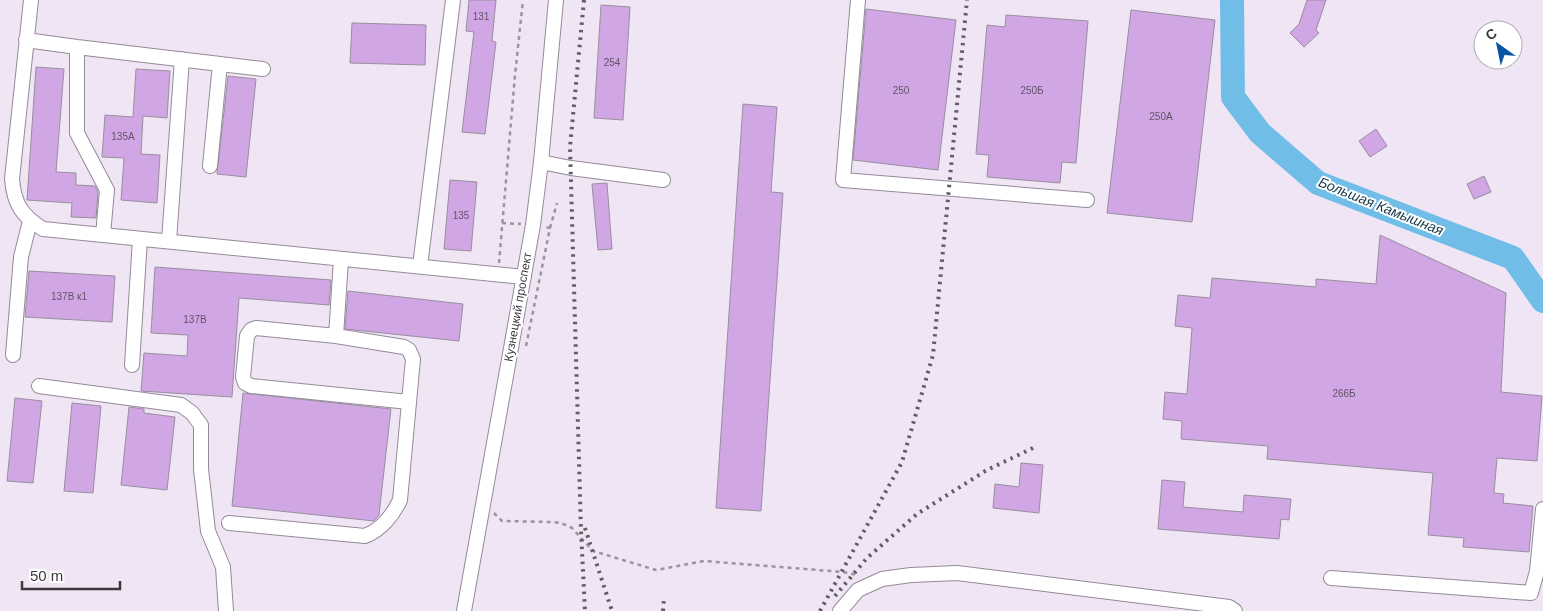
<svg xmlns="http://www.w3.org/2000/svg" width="1543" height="611" viewBox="0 0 1543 611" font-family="Helvetica,sans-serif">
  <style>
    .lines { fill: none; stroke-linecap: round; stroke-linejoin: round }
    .river { stroke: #70bee8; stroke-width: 24 }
    .building { fill: #d1a6e4; stroke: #988f9d }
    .minor-casing { stroke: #948a98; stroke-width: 16 }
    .path { stroke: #9b949f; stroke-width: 2.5; stroke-dasharray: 4 4; stroke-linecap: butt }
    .minor { stroke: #fff; stroke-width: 14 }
    .rail { stroke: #625d65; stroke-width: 4; stroke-dasharray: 2.5 5; stroke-linecap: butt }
    .labels { text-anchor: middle; stroke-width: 4; stroke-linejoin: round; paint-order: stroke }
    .number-label { font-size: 10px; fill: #615468 }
    .street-label { font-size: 12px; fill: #3c383e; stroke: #fff }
    .water-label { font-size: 14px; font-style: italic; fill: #15384a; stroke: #fff }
  </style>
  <rect width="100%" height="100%" fill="#efe5f4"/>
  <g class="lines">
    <path class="river" d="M1232 0 1233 97 1260 133 1318 183 1513 258 1543 301"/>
  </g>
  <path class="building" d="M469 0H496L492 41 496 42 485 134 462 132 474 32 466 31Z
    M1307 0H1326L1316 30 1319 33 1304 47 1290 33 1299 24Z
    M601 5 630 7 623 120 594 118Z
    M866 9 956 20 938 170 853 160Z
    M1131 10 1215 20 1192 222 1107 213Z
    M1006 15 1088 21 1076 163 1062 162 1060 183 987 177 989 155 976 154 987 25 1005 27Z
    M352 23 426 25 425 65 350 63Z
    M36 67 64 69 56 172 76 173V185L95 186 98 192 96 218 71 217 72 203 27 200Z
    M136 69 170 71 167 118 143 116 141 154 160 155 157 203 121 200 124 158 102 157 105 115 133 117Z
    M228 76 256 79 246 177 217 174Z
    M743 104 777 107 771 192 783 193 761 511 716 508Z
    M1376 129 1387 146 1370 157 1359 141Z
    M1484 176 1491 192 1474 199 1467 184Z
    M450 180 477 182 471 251 444 249Z
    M607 183 612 249 598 250 592 184Z
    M1380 235 1506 293 1501 392 1542 396 1537 461 1497 458 1494 493 1504 494 1503 503 1533 506 1529 552 1463 547 1464 538 1428 535 1433 473 1267 459 1268 446 1181 439 1182 421 1163 419 1165 392 1187 394 1192 328 1175 326 1178 295 1210 298 1212 278 1316 287V279L1376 284Z
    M155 267 331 280 329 305 239 298 232 397 141 391 144 353 187 356 188 335 151 333Z
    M29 271 115 276 112 322 25 317Z
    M348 291 463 304 459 341 345 329Z
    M243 393 391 409 379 515 374 521 232 506Z
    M15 398 42 401 33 483 7 481Z
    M72 403 101 406 93 493 64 491Z
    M129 407 144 409V413L175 417 167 490 121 485Z
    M1021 463 1043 465 1039 513 993 508 995 484 1019 487Z
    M1162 480 1185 482 1183 507 1243 512 1244 495 1291 499 1289 520 1281 519 1279 539 1158 529Z"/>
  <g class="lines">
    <defs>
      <path id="minor" d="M31 0 12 179C14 204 22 216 43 229L524 277
        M858 0 843 180 1087 200
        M26 40 77 47V133L107 190 103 235
        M77 47 220 64
        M541 162 571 168 663 180
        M210 166 220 64 263 69
        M169 241 182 59
        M420 266 453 0
        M336 336 256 328 251 330 247 336 243 377 245 383 251 386 409 402
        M13 355 21 257 30 221
        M132 365 140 239
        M39 386 181 405 192 413 201 425V469L208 531 223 567 226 611
        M229 523 365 536C381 530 393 515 400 500L413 359 409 350 404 347 336 336 341 259
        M1331 578 1531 593 1537 571 1543 509
        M464 611 533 225 541 162 556 0
        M840 611 858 590 882 579 911 575 957 573 1229 607 1235 611"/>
    </defs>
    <use href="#minor" class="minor-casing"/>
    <path class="path" d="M502 223 521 224
      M550 228 557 203
      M499 263 515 75 523 0
      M526 346 550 228 546 227
      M494 513 502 521 552 522 561 523 572 528 593 551 656 570 704 561 843 572 857 575"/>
    <use href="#minor" class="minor"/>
    <path class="rail" d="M584 0 570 147 581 531 585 611
      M585 528 612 611
      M835 596 867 558 917 514 987 470 1033 448
      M663 611 664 598
      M820 611 902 462 933 355 967 0"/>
  </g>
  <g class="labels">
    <g class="number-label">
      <text x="481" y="20">131</text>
      <text x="612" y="66">254</text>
      <text x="901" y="94">250</text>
      <text x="1032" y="94">250Б</text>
      <text x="1161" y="120">250А</text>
      <text x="123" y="140">135А</text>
      <text x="461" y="219">135</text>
      <text x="69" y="300">137В к1</text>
      <text x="195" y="323">137В</text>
      <text x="1344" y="397">266Б</text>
    </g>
    <g class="street-label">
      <text transform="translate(518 307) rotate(-80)" y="4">Кузнецкий проспект</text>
    </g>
    <g class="water-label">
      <text transform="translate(1381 206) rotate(22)" y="5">Большая Камышная</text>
    </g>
  </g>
  <g transform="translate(1498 45) rotate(327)"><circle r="24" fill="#ffffff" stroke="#b1afb2"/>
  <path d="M0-4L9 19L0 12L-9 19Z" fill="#0a54a3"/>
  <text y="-8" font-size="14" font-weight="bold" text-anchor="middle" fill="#3c383e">С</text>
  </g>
  <path d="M22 581v8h98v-8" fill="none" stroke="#3c383e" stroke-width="2.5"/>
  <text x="30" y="581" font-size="15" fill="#3c383e" stroke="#ffffff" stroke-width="4" paint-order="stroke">50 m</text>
</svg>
